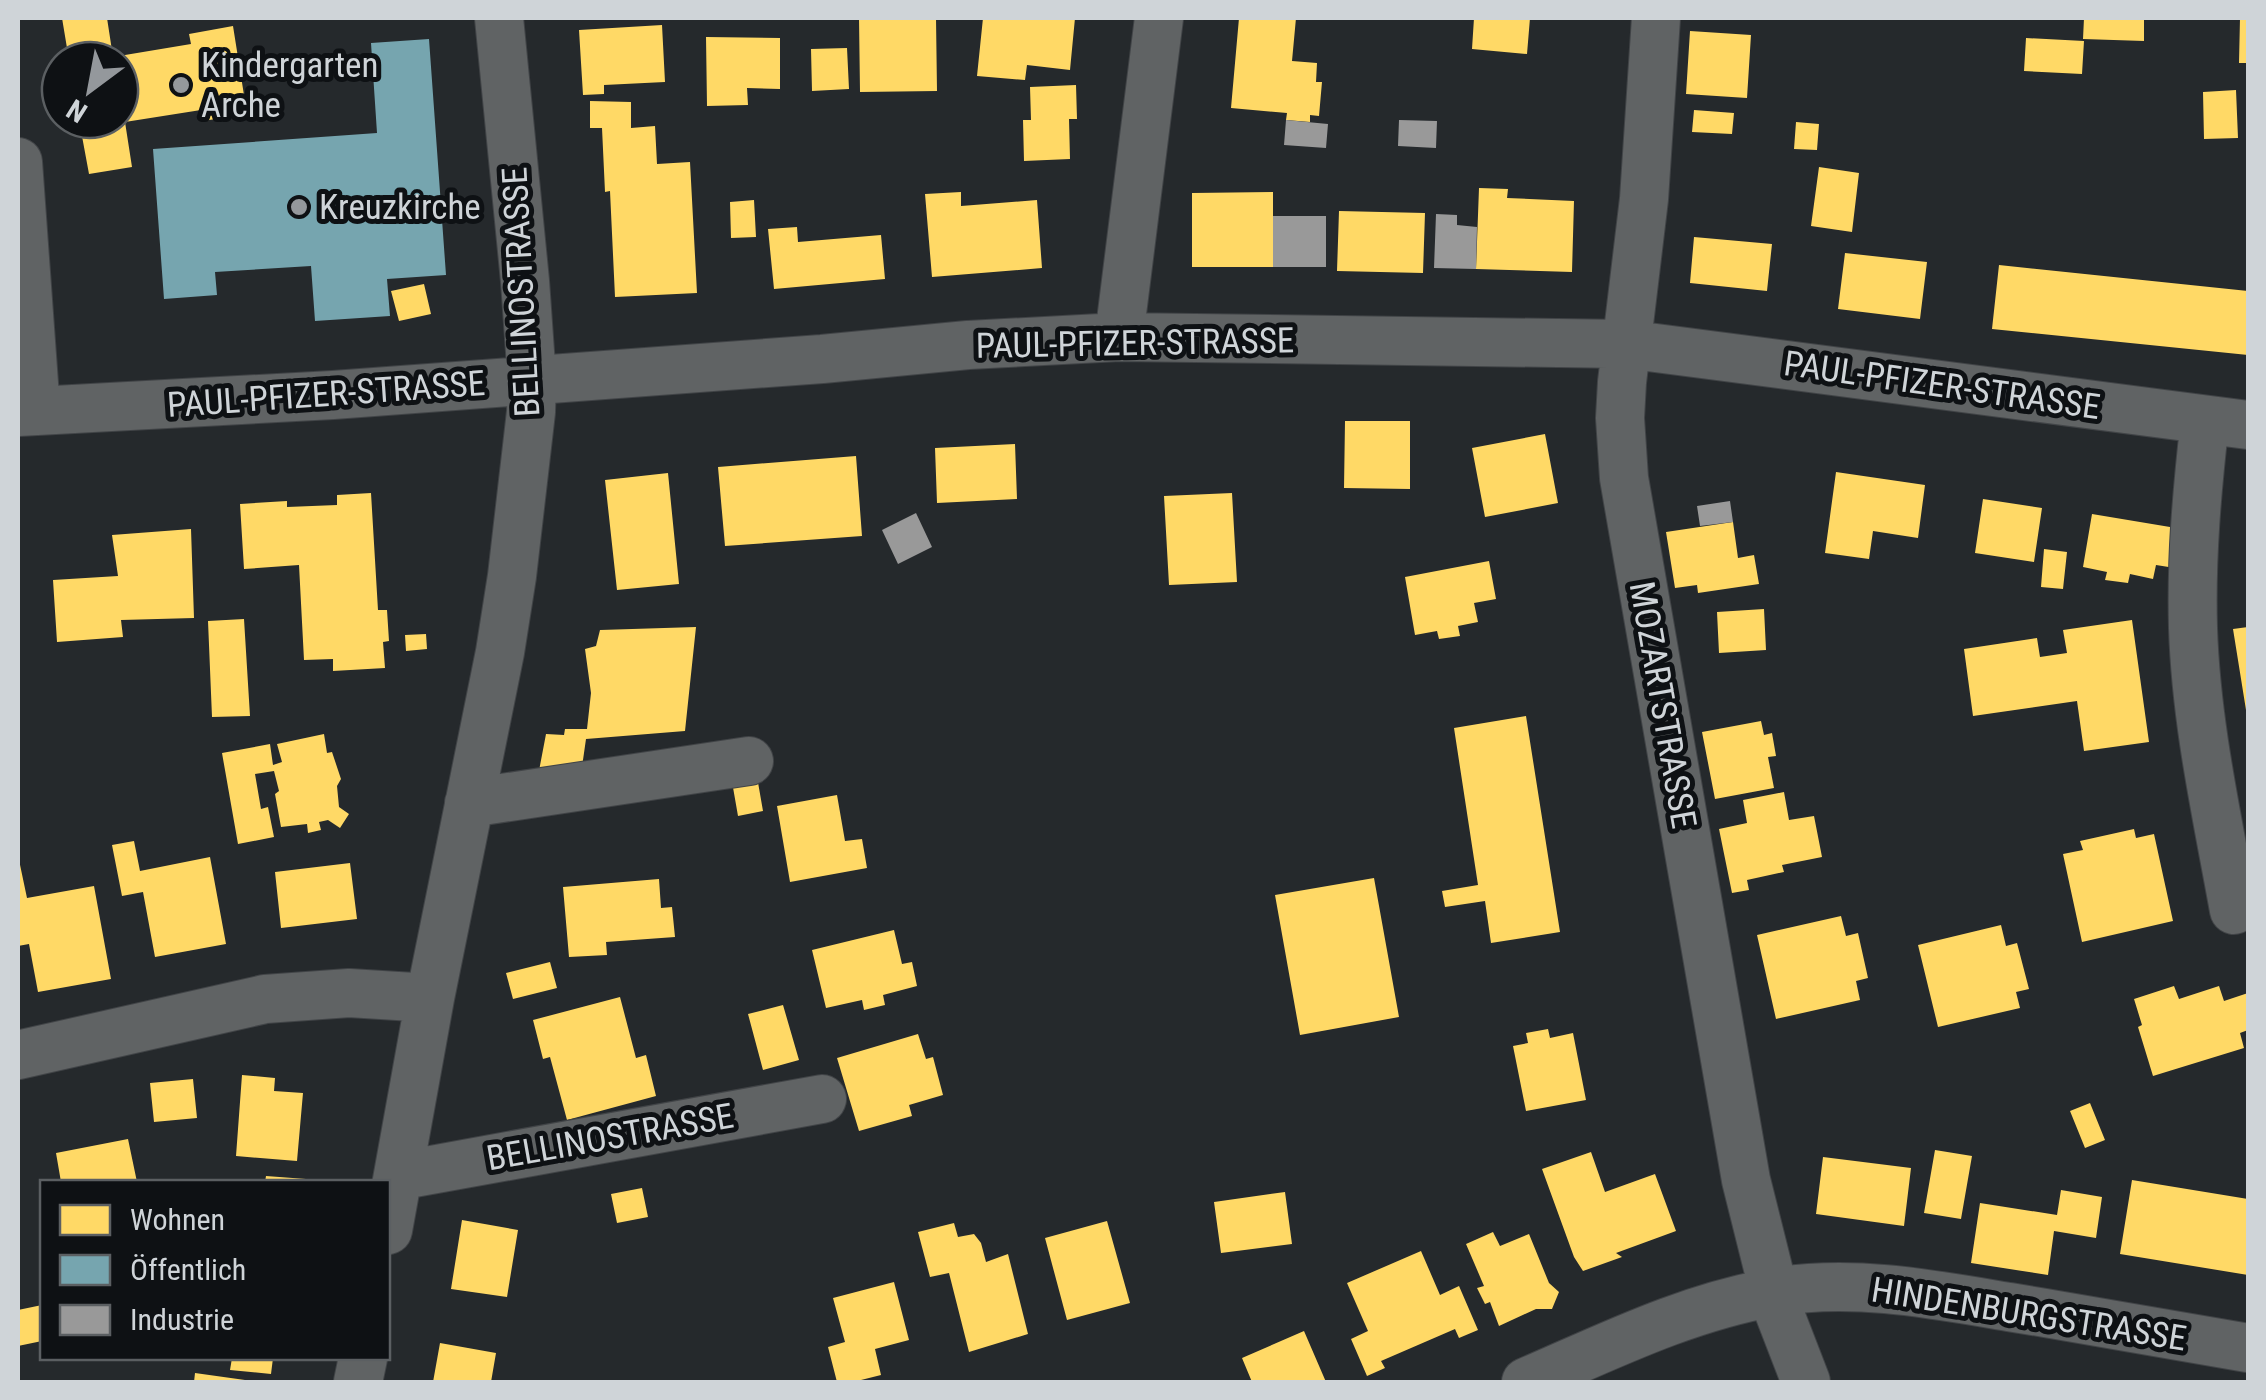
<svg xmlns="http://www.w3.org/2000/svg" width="2266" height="1400" viewBox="0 0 2266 1400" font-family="'Roboto Condensed',sans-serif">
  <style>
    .homes { fill: #ffd966 }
    .public { fill: #76a5af }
    .industry { fill: #999 }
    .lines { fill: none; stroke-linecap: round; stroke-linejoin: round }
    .minor-casing { stroke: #414447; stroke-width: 50 }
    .minor { stroke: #606364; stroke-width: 48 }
    .poi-dot { fill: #94989c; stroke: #0e1114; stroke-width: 4 }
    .labels { text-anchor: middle; stroke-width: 10; stroke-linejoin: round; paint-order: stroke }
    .poi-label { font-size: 35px; fill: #cfd4d8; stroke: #0e1114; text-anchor: start }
    .street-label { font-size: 35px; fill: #cfd4d8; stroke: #0e1114 }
  </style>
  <rect width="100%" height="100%" fill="#25292c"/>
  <path class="homes" d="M62 18H107L113 57 191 44 189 34 233 26 247 114 203 121 201 110 125 122 132 167 89 174 79 120H120V60H69Z
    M859 18H936L937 91 860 92Z
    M983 18H1075L1070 70 1027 65 1025 80 977 76Z
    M1239 18H1296L1292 61 1317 63 1316 82H1322L1319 116 1310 115V122L1286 120 1287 113 1231 108Z
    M1474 18H1530L1527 54 1472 49Z
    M2084 18H2144V41L2083 39Z
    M2240 18H2248V63H2239Z
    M662 25 665 82 604 85V94L583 95 579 30Z
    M1690 31 1751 35 1747 98 1686 94Z
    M706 37 780 38V89L747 88 748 105 707 106Z
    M2026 38 2084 41 2082 74 2024 71Z
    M847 48 849 89 812 91 811 49Z
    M1076 85 1077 119H1069L1070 159 1024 161 1023 120H1031L1030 87Z
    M2236 90 2238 138 2204 139 2203 92Z
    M590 101 631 102V128L655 126 657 164 690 162 697 293 615 297 610 191 605 192 602 128H590Z
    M1694 110 1734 113 1732 134 1692 132Z
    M1796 122 1819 124 1817 150 1794 149Z
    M1819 167 1859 173 1852 232 1811 226Z
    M1479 188 1508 189 1507 198 1574 201 1572 272 1476 269Z
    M961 192V206L1037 200 1042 268 932 277 925 194Z
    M1273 192V267H1192V193Z
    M754 200 756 237 731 238 730 202Z
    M1339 211 1425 213 1423 273 1337 271Z
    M797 227 798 242 881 235 885 279 774 289 768 229Z
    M1694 237 1772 244 1767 291 1690 283Z
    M1845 253 1927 262 1920 319 1838 309Z
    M1999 265 2248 291V355L1992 329Z
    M424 284 431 314 399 321 391 291Z
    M1345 421H1410V489L1344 488Z
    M1545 434 1558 503 1485 517 1472 448Z
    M1015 444 1017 499 937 503 935 448Z
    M856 456 862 536 725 546 718 467Z
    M1836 472 1925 485 1918 538 1873 531 1869 559 1825 553Z
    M668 473 679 584 617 590 605 480Z
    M371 493 378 610H387L389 641 383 642 385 668 333 671V659L304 660 299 565 244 569 240 504 287 501V507L337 505V495Z
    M1232 493 1237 582 1169 585 1164 496Z
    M1983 499 2042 508 2034 562 1975 553Z
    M2092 514 2182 529 2175 568 2156 565 2153 579 2130 574 2128 583 2105 580 2107 572 2083 567Z
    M1733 522 1738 558 1754 555 1759 584 1698 593 1697 585 1675 588 1666 532Z
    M191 529 194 618 121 620 123 637 57 642 53 580 118 576 112 535Z
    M2044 549 2067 552 2063 589 2041 587Z
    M1489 561 1496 599 1474 603 1478 622 1458 626 1460 636 1439 639 1437 631 1415 635 1405 577Z
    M1764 609 1766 650 1719 653 1717 612Z
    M244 619 250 716 212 717 208 621Z
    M2132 620 2149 742 2084 751 2077 701 1973 716 1964 649 2037 638 2040 657 2067 653 2063 630Z
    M696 627 685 731 586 739 582 767 538 776 546 734 564 735 565 729H587L591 693 585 649 596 646 600 630Z
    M2248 627V710H2246L2233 629Z
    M426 634 427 649 406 651 405 635Z
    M1526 716 1560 932 1491 943 1485 901 1445 907 1442 891 1478 885 1454 728Z
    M1761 721 1764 735 1772 733 1776 756 1768 757 1774 788 1715 799 1702 732Z
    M324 734 327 753 332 752 341 779 337 786 339 807 349 814 340 828 328 820 319 822 321 830 308 833 307 824 281 827 275 794 279 791 274 771 255 774 261 809 268 807 274 837 238 844 222 753 270 744 273 765 282 762 277 744Z
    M756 771 763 811 738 816 731 776Z
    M1784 792 1789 820 1814 816 1822 857 1782 865 1784 872 1747 880 1749 890 1732 893 1719 829 1747 823 1743 800Z
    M837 795 845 841 862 839 867 868 790 882 777 806Z
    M2134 829 2136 838 2154 834 2173 921 2082 942 2063 854 2083 850 2080 841Z
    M134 841 140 871 210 857 226 944 155 957 143 892 122 896 112 845Z
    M18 860H19L27 898 94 886 111 979 38 992 29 944 18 946Z
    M350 863 357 919 281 928 275 872Z
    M1374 878 1399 1017 1300 1035 1275 895Z
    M659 879 661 908 672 907 675 937 606 942 607 955 569 957 563 887Z
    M1841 916 1846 936 1858 933 1868 978 1856 981 1860 1000 1776 1019 1757 935Z
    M2001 925 2006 946 2017 943 2029 989 2016 992 2020 1008 1938 1027 1918 945Z
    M894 930 902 964 912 962 917 986 883 995 885 1005 864 1010 862 1000 826 1008 812 950Z
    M550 962 557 988 513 999 506 973Z
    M2174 986 2179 999 2219 986 2224 1001 2248 993V1030L2240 1033 2244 1048 2153 1076 2138 1027 2142 1025 2134 999Z
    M620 997 636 1058 646 1055 656 1096 567 1120 550 1057 543 1059 533 1020Z
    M783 1005 799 1060 763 1070 748 1014Z
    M1548 1029 1550 1038 1573 1033 1586 1100 1526 1111 1513 1046 1528 1043 1526 1033Z
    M918 1034 926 1059 933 1057 943 1095 909 1105 912 1116 859 1131 837 1058Z
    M242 1075 275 1078 274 1091 303 1093 297 1161 236 1156Z
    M193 1079 197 1118 154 1122 150 1083Z
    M2090 1103 2105 1140 2085 1148 2070 1111Z
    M128 1139 137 1182H61L56 1153Z
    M1935 1150 1972 1156 1961 1219 1924 1213Z
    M1591 1152 1605 1192 1655 1174 1676 1231 1616 1253 1622 1257 1583 1271 1574 1257 1542 1169Z
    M1823 1157 1911 1168 1904 1226 1816 1214Z
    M266 1176 306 1179V1182H265Z
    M2132 1180 2248 1199V1275L2120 1254Z
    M642 1188 648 1217 617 1223 611 1194Z
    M2061 1190 2102 1197 2096 1238 2054 1231 2048 1275 1971 1263 1980 1203 2057 1215Z
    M1285 1192 1292 1244 1221 1253 1214 1202Z
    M462 1220 518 1230 507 1297 451 1289Z
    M1107 1221 1130 1303 1067 1320 1045 1238Z
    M954 1223 958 1237 974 1234 981 1243 986 1262 1008 1254 1028 1334 969 1352 949 1273 930 1277 918 1232Z
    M1493 1232 1500 1246 1529 1234 1549 1283 1559 1292 1552 1309H1536L1499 1326 1490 1302 1485 1304 1477 1288 1484 1286 1466 1244Z
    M1421 1251 1440 1295 1459 1286 1478 1330 1459 1338 1455 1329 1381 1361 1385 1368 1367 1376 1351 1339 1368 1331 1347 1283Z
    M894 1282 909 1340 875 1349 881 1375 853 1382H837L828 1347 845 1342 833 1298Z
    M42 1305V1341L18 1346V1310Z
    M1304 1331 1326 1382H1252L1242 1358Z
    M440 1343 496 1353 491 1382H433Z
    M232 1358H273L271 1374 230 1370Z
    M195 1373 245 1380V1382H194Z"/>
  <path class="public" d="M429 39 446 275 387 279 390 316 315 321 311 266 215 272 217 295 164 299 153 149 377 133 371 43Z"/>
  <path class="industry" d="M1286 120 1328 124 1326 148 1284 145Z
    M1399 120 1437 121 1436 148 1398 146Z
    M1436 214 1457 215V225L1477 227 1476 269 1434 268Z
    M1273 216H1326V267H1273Z
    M1730 501 1733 522 1700 526 1697 506Z
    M916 513 932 547 898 564 882 530Z"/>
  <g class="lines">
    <defs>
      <path id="minor" d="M1656 18 1644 199 1622 382 1620 418 1624 478 1746 1180 1779 1312 1806 1382
        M18 162 36 411
        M1119 337 1159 18
        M18 412 333 395 822 359 968 345 1119 337 1625 344 2248 425
        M2205 420C2197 490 2191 558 2193 628 2196 723 2217 816 2234 910
        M469 803 749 761
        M18 1055 265 999 349 993 430 998
        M398 1176 822 1099
        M388 1230 430 998 500 652 512 576 531 412 532 380 525 281 499 18
        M358 1382 363 1358
        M1526 1382C1607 1347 1687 1307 1775 1292 1853 1279 1932 1294 2009 1307 2089 1320 2169 1334 2248 1348"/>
    </defs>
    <use href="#minor" class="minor-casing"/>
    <use href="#minor" class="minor"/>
  </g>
  <g class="poi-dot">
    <circle cx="181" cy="85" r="10"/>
    <circle cx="299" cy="207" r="10"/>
  </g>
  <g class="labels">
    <g class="poi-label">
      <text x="201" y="77">Kindergarten<tspan x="201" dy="40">Arche</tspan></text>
      <text x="319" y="219">Kreuzkirche</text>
    </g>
    <g class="street-label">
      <text transform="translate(521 292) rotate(-93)" y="12">BELLINOSTRASSE</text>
      <text transform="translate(1135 343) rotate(-1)" y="12">PAUL-PFIZER-STRASSE</text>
      <text transform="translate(1942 385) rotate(8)" y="12">PAUL-PFIZER-STRASSE</text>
      <text transform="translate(326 394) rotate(-4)" y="12">PAUL-PFIZER-STRASSE</text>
      <text transform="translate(1663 705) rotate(80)" y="12">MOZARTSTRASSE</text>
      <text transform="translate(610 1137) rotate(-10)" y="12">BELLINOSTRASSE</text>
      <text transform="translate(2029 1314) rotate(9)" y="12">HINDENBURGSTRASSE</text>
    </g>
  </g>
  <rect width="2266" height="1400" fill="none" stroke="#cfd4d8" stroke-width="40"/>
  <rect x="40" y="1180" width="350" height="180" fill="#0e1114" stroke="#5b5f62" stroke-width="2.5"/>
  <rect x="60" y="1205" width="50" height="30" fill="#ffd966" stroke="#5b5f62" stroke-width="2.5"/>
  <text x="130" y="1230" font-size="30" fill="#cfd4d8">Wohnen</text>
  <rect x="60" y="1255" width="50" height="30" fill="#76a5af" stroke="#5b5f62" stroke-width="2.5"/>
  <text x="130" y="1280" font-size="30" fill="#cfd4d8">Öffentlich</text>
  <rect x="60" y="1305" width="50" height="30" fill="#999999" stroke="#5b5f62" stroke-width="2.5"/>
  <text x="130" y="1330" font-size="30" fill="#cfd4d8">Industrie</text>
  <g transform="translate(90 90) rotate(212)"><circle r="48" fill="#0e1114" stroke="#5b5f62" stroke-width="2.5"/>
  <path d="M0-8L18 38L0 25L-18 38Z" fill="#94989c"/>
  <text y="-15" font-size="28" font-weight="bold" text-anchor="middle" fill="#cfd4d8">N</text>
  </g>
</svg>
